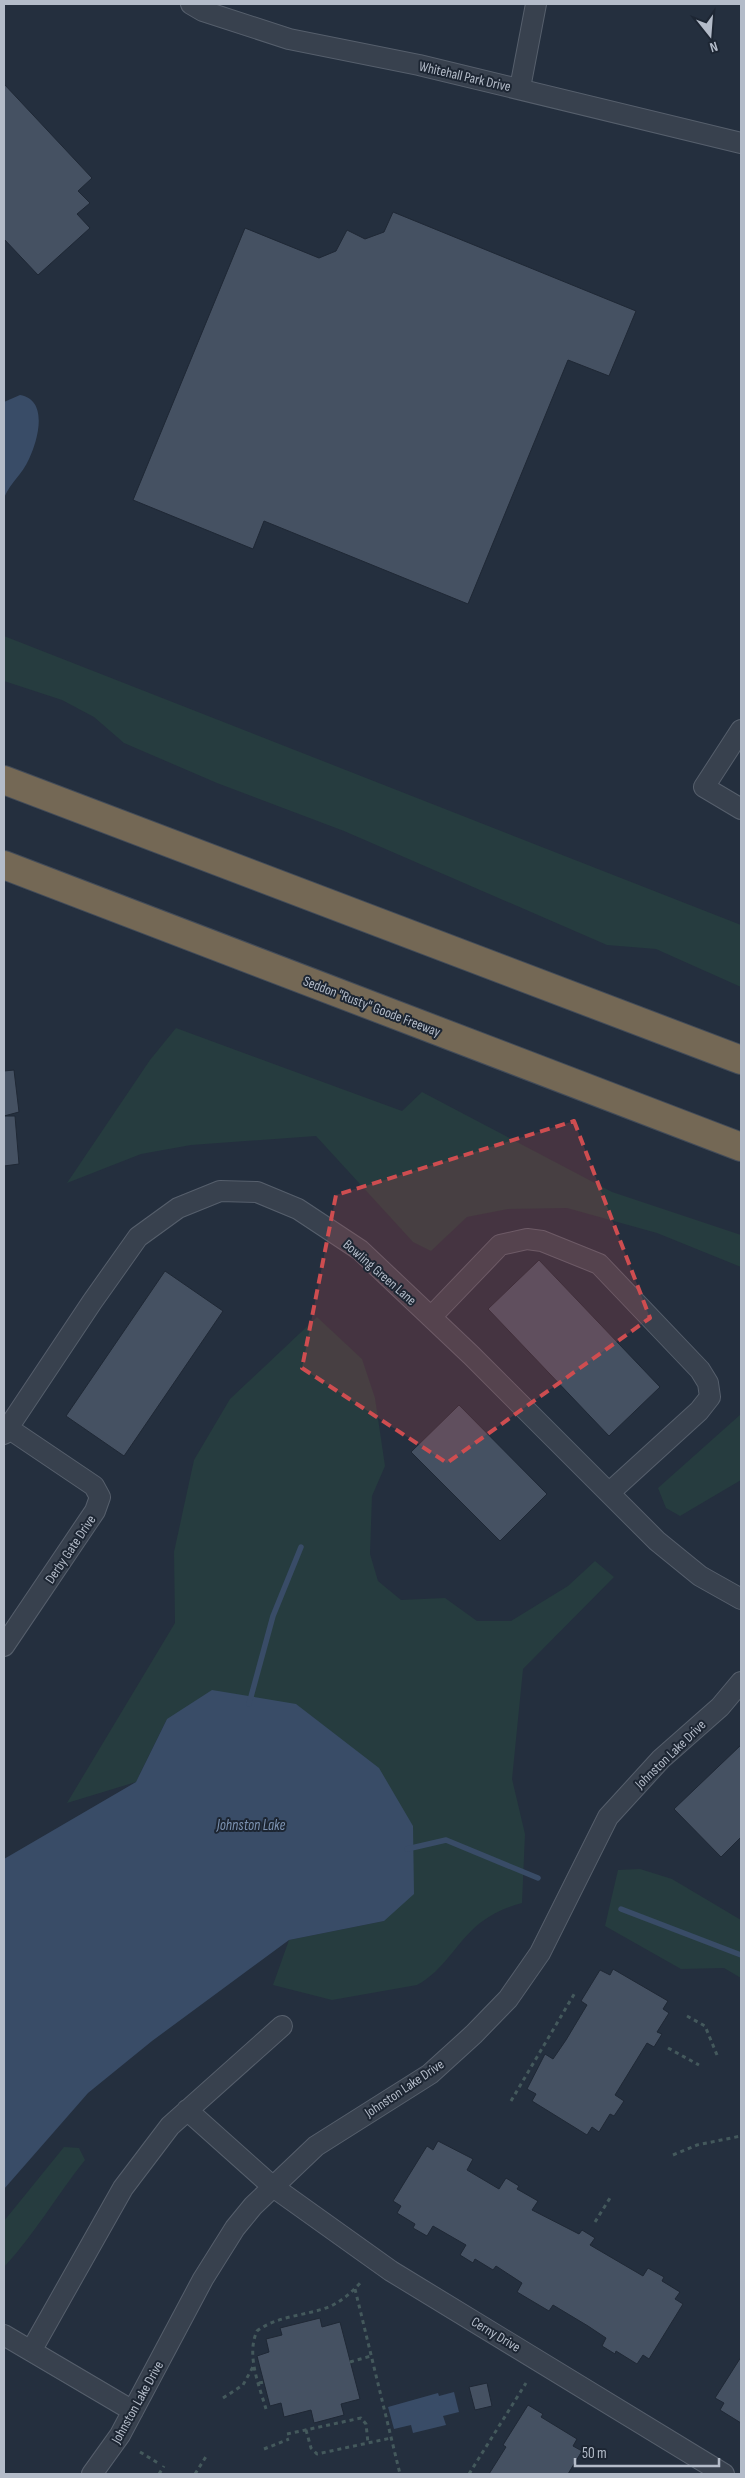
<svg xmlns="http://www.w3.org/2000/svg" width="745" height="2478" viewBox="0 0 745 2478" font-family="'Sofia Sans Condensed',sans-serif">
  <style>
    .green { fill: #263c3f }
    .water { fill: #394c67 }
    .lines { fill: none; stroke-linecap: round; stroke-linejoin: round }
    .stream { stroke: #394c67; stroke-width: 5.5 }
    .building { fill: #455162; stroke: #1f2835 }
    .minor-casing { stroke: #565f6c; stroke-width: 22 }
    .highway-casing { stroke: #434c59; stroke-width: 30 }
    .path { stroke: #44595c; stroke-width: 3; stroke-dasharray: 4 4; stroke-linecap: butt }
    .minor { stroke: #38414e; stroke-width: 20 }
    .highway { stroke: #746855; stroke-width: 28 }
    .marked { fill: #ce4d50; fill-opacity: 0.2; stroke: #ce4d50; stroke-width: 4; stroke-dasharray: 10 6; stroke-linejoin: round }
    .labels { text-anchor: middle; stroke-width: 4; stroke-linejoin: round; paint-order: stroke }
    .street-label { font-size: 14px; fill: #b4bcc9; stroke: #1d2633 }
    .water-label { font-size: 15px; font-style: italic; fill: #7c92b1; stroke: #1d2633 }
  </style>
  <rect width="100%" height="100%" fill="#242f3e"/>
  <path class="green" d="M4 636 741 925V987L656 949 607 945 344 831 217 783 124 743 94 717 62 700 4 681Z
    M176 1028 402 1111 422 1092 612 1192 741 1235V1267L657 1233 567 1208 508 1209 467 1217 431 1251 413 1242 316 1136 191 1145 141 1154 67 1183 150 1060Z
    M317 1317 362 1359 375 1398 385 1466 372 1496 370 1554 378 1581 401 1600 445 1598 477 1621H511L568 1586 595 1561 614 1577 523 1669 512 1779 525 1834 522 1903C507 1907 493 1913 480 1923 457 1941 444 1971 417 1985L332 2000 273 1985 289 1940 384 1921 167 1719 136 1782 67 1803 175 1623 174 1552 194 1460 230 1399Z
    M741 1414V1480L680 1516 666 1508 658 1488Z
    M640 1869 672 1879 741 1920V1978L724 1968 681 1969 605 1926 618 1870Z
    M64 2147 79 2148 85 2160C57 2195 34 2235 4 2267V2221Z"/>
  <path class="water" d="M20 395C49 400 38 440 29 459 22 475 11 481 4 498V402Z
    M212 1690 296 1704 379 1768 413 1826 414 1894 384 1921 289 1940 152 2041 88 2093 4 2189V1859L136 1782 167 1719Z
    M454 2392 459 2412 443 2416 446 2425 413 2433 411 2425 394 2429 388 2407 438 2393 439 2396Z"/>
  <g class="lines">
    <path class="stream" d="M249 1704 273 1616 301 1547
      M407 1849 446 1840 538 1878
      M621 1909 741 1955"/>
  </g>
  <path class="building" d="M4 84 92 178 78 191 90 203 77 214 90 228 38 275 4 239Z
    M393 212 636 311 609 376 568 360 468 604 264 521 253 549 133 500 245 228 319 258 336 251 347 230 365 239 384 232Z
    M14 1070 19 1112 4 1116V1071Z
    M4 1116H15L19 1164 4 1166Z
    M539 1260 660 1387 609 1436 488 1309Z
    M165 1271 223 1311 124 1456 66 1416Z
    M459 1405 547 1494 500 1541 411 1452Z
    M741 1745V1837L721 1857 674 1809Z
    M613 1969 668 2001 663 2009 669 2013 657 2032 662 2034 654 2047 647 2043 615 2095 624 2101 614 2116 610 2114 599 2132 592 2127 587 2135 532 2101 536 2094 527 2089 545 2054 553 2059 566 2040 587 2005 581 2001 600 1970 610 1975Z
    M438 2141 473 2159 467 2170 499 2189 506 2178 519 2186 517 2189 538 2201 532 2210 579 2234 582 2230 595 2238 590 2245 643 2276 648 2268 664 2277 662 2281 680 2292 675 2299 683 2304 649 2359 643 2355 637 2364 616 2351 615 2354 602 2346 606 2338 588 2326 553 2305 549 2311 517 2292 522 2283 496 2266 493 2270 475 2259 473 2263 460 2255 466 2245 433 2226 427 2236 413 2228 415 2224 397 2213 401 2206 393 2201 427 2146 433 2150Z
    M320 2318 322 2327 340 2322 360 2399 341 2404 344 2415 314 2423 311 2410 284 2417 281 2403 270 2406 257 2356 269 2352 266 2339 282 2335 280 2328Z
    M741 2357V2423L720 2410 724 2403 715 2398Z
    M487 2383 492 2406 475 2410 469 2387Z
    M528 2405 543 2414 541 2417 577 2439 573 2446 582 2451 568 2474H489L506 2447 503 2445Z"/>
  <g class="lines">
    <defs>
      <path id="minor" d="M191 4 203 11 289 39 419 65 741 143
        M520 88 536 4
        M741 730 704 787 741 809
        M431 1317 500 1245 527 1239 542 1241 599 1264 700 1370 708 1383 710 1397 699 1411 610 1492
        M4 1434 92 1302 138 1237 178 1208 220 1191 257 1192 298 1209 360 1250 471 1355 657 1541 700 1576 741 1599
        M4 1646 95 1511 100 1497 94 1486 8 1428
        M187 2110 272 2186 391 2271 724 2474
        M4 2335 133 2411
        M31 2351 123 2188 170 2126 282 2026
        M92 2474 120 2435 203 2279 235 2228 253 2206 316 2146 430 2074 474 2034 508 1999 540 1953 608 1817 661 1759 720 1707 741 1682"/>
      <path id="highway" d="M4 780 741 1060
        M4 865 741 1147"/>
    </defs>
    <use href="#minor" class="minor-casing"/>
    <use href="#highway" class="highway-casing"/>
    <path class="path" d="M687 2016 705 2026 717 2055
      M668 2048 699 2065
      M511 2101 576 1991
      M673 2155 697 2145 741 2136
      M595 2222 610 2198
      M355 2289 400 2474
      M350 2362 371 2356
      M259 2383 264 2382
      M223 2398 243 2385 254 2365
      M266 2409C259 2385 246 2355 257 2331 278 2315 307 2316 331 2306 343 2300 352 2292 361 2282
      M306 2430 311 2448 317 2454 391 2438
      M287 2434 361 2418 366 2424 368 2443
      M264 2449 289 2439
      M140 2452 158 2463
      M159 2474 164 2466
      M195 2474 207 2455
      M469 2474 526 2383"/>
    <use href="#minor" class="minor"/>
    <use href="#highway" class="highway"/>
  </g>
  <path class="marked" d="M574 1121 650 1318 447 1463 302 1368 336 1195Z"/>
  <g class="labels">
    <g class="street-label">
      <text transform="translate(465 76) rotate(13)" y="5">Whitehall Park Drive</text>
      <text transform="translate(372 1006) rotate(21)" y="5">Seddon "Rusty" Goode Freeway</text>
      <text transform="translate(380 1272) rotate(41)" y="5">Bowling Green Lane</text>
      <text transform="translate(70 1549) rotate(-56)" y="5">Derby Gate Drive</text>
      <text transform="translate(670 1754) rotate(-44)" y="5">Johnston Lake Drive</text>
      <text transform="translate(404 2088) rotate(-34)" y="5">Johnston Lake Drive</text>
      <text transform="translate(496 2334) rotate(31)" y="5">Cerny Drive</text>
      <text transform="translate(137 2402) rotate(-61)" y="5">Johnston Lake Drive</text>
    </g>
    <g class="water-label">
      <text x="251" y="1830">Johnston Lake</text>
    </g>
  </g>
  <rect width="745" height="2478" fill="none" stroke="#b4bcc9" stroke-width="10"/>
  <g transform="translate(710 35) rotate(163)" stroke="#1d2633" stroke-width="4" paint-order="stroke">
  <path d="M0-4L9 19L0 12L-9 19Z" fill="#b4bcc9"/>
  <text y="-8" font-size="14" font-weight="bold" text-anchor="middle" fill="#b4bcc9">N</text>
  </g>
  <path d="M575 2458v8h144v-8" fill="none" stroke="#b4bcc9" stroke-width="2.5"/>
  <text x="582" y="2458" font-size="15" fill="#b4bcc9" stroke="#1d2633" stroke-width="4" paint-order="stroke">50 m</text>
</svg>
